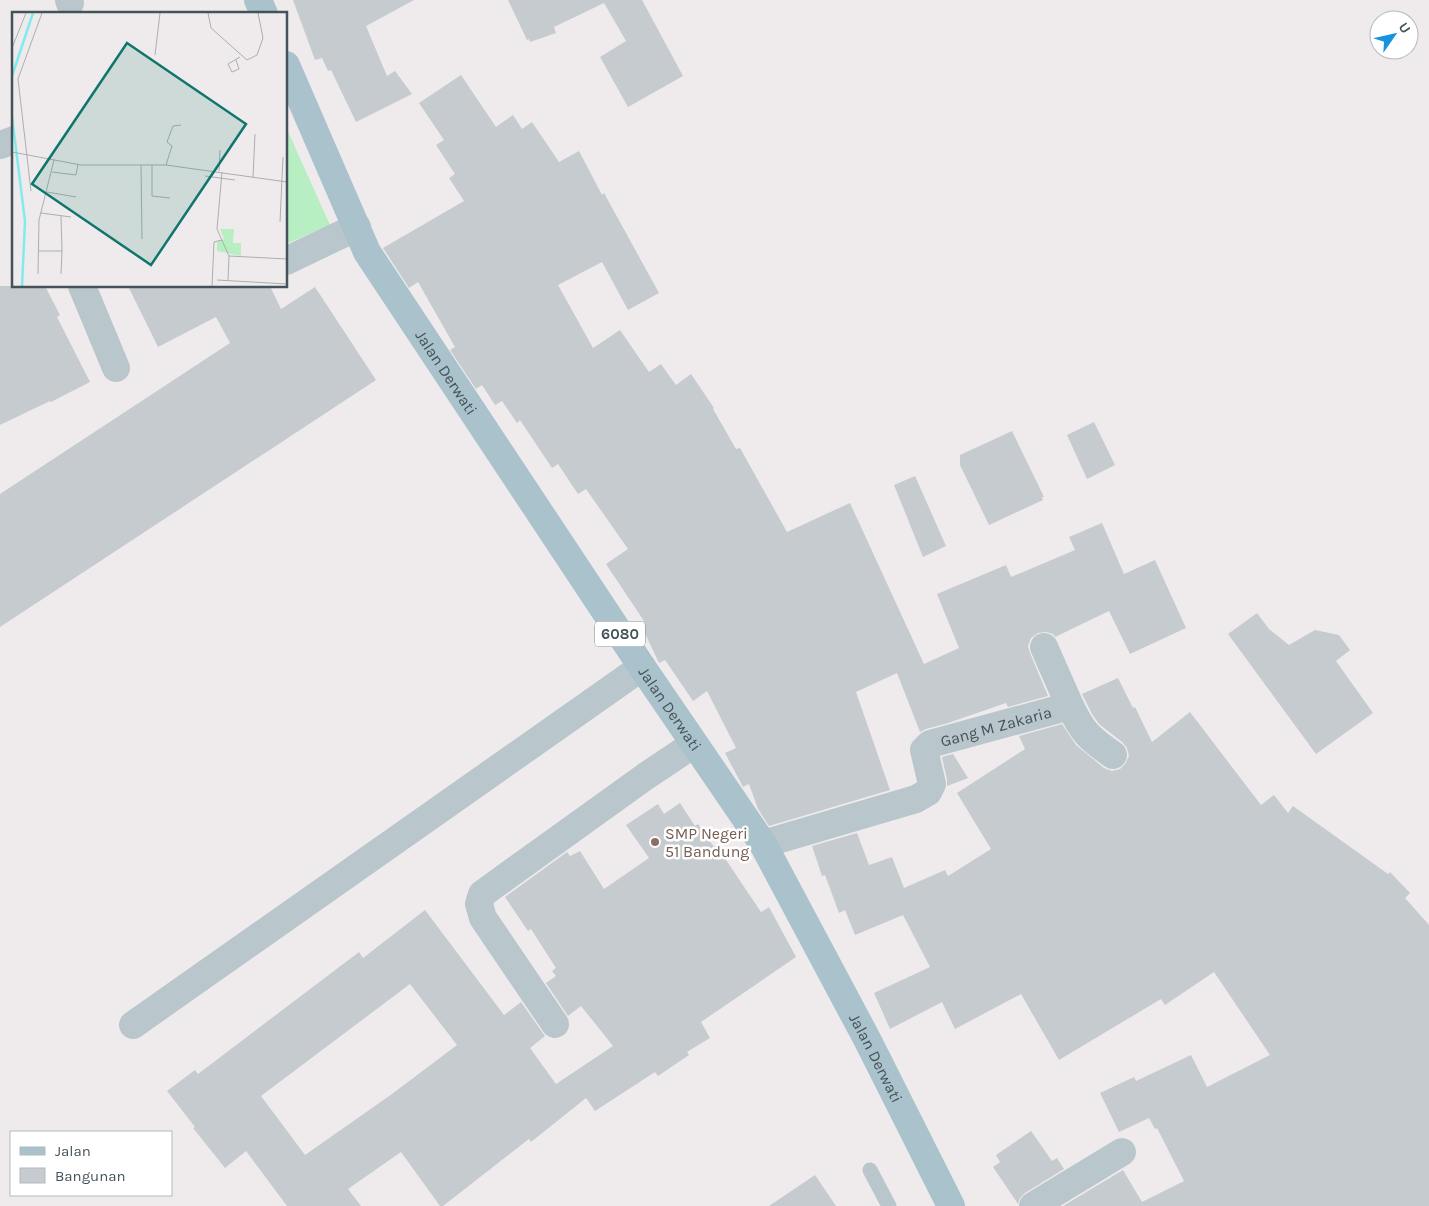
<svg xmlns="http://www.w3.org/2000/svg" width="1429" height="1206" viewBox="0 0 1429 1206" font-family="Karla,sans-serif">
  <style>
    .green { fill: #b7efc3 }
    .building { fill: #c5cbcf; fill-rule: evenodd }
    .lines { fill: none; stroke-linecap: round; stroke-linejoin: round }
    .lane { stroke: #b9c7cc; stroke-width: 15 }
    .street { stroke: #b9c7cc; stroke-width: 28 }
    .primary { stroke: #aac2cc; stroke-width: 28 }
    .education-dot { fill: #8d6e63; stroke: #fff; stroke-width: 2 }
    .labels { text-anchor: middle; stroke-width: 5; stroke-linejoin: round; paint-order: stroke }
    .shield { fill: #fff; stroke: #7c878b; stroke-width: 1 }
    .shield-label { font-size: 15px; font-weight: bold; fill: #445359 }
    .street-label { font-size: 16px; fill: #445359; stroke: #fff }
    .education-label { font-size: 16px; fill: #785e54; stroke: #fff; text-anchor: start }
    .inset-river { fill: none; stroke: #83eaed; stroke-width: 2.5 }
    .inset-road { fill: none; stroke: #abaeb1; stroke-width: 1 }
    .view { fill: #0f766e; fill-opacity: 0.15; stroke: #0f766e; stroke-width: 2.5 }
    .inset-edge { fill: none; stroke: #445359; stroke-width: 2.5 }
  </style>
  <rect width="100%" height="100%" fill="#efebec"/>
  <path class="green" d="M286 127 330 225 286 244Z"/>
  <path class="building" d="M293 0H414L366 26 387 76 395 71 412 94 356 122 331 70 328 71 322 58 315 60Z
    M508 0H642L683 76 628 107 600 57 626 41 604 3 554 27 556 33 530 42 529 39 527 40Z
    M461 75 496 127 513 115 522 129 532 122 559 162 579 151 602 195 604 193 659 293 628 310 602 262 558 285 593 348 620 330 649 372 661 364 676 385 691 374 714 408 713 409 736 449 740 448 787 532 850 503 924 664 959 648 937 594 1006 565 1011 577 1075 550 1069 537 1102 523 1124 574 1155 560 1186 628 1130 654 1109 611 1055 637 1053 634 1046 632 1038 633 1031 638 1028 646 1030 653 1048 696 1008 707 1006 703 948 723 926 729 920 732 897 673 856 692 890 790 769 826 758 809 749 784 743 787 725 753 736 748 707 691 693 701 665 660 659 663 640 623 644 621 606 564 628 549 586 489 578 494 558 464 552 468 520 420 517 423 502 401 495 405 482 385 476 389 450 350 455 347 418 282 409 288 383 248 464 201 449 178 455 174 436 145 444 140 419 103Z
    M0 286H45L60 315 57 317 90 382 51 402 50 401 0 425Z
    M128 286H270L281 309 315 287 376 380 0 627V494L230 343 216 317 158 347Z
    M1094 422 1115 465 1087 479 1067 435Z
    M1012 431 1044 497H1042L1043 500 989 525 960 465V455Z
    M915 476 946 546 923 557 894 485Z
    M1257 613 1269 629 1289 645 1315 630 1339 635 1350 650 1336 661 1373 713 1316 754 1228 634Z
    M1118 678 1133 708 1135 707 1152 742 1190 712 1261 805 1274 795 1288 813 1293 806 1388 874 1390 872 1410 893 1405 898 1429 925V1206H1063L1123 1170 1142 1202 1184 1181 1157 1128 1155 1129 1149 1118 1119 1132 1100 1093 1134 1077 1136 1081 1191 1055 1207 1087 1270 1055 1214 972 1165 1005 1161 999 1059 1060 1021 994 955 1029 942 1002 890 1029 874 993 930 967 903 915 855 935 845 910 839 913 825 875 822 876 812 846 857 833 869 865 892 857 904 888 945 870 948 876 991 849 957 793 1025 749 1019 736 1062 724 1076 745 1104 768 1112 771 1120 769 1125 764 1129 756 1127 748 1122 742 1099 724 1092 714 1082 694Z
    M953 754 968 778 947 786V780L942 757Z
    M680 803 695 826 698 824 714 847 716 845 761 912 769 907 796 957 701 1022 710 1038 687 1052 689 1055 658 1076 655 1072 595 1111 586 1098 531 1142 529 1139 443 1206H440L401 1152 348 1189 361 1206H287L246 1151 225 1168 193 1128 195 1127 167 1091 195 1070 198 1074 359 952 363 958 425 910 504 1015 521 1002 545 1036 530 1048 556 1084 613 1046 581 1006 568 1016 546 983 556 976 552 971 556 968 531 929 528 931 505 897 567 852 570 856 580 851 604 889 649 858 626 825 658 804 664 814ZM410 984 457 1045 392 1094 305 1155 261 1096Z
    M1031 1131 1052 1161 1057 1158 1064 1169 1025 1193 1020 1198 1018 1204 993 1167 1000 1162 996 1155Z
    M815 1175 836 1206H769Z"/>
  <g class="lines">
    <path class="lane" d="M870 1170 889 1206"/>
    <g class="street">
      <path d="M69 0 70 3"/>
      <path d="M0 145 14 140"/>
      <path d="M286 261 357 227"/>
      <path d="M82 286 116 368"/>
      <path d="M1044 647 1070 706"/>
      <path id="s1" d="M763 844 916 799 928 792 932 784 924 750 930 744 1070 706C1083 733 1089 738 1113 755"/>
      <path d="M555 1024 483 918 479 904 482 894 646 776 694 744"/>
      <path d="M133 1025 642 667"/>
      <path d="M1033 1206 1122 1152"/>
    </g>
    <g class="primary">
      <path d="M258 0 264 14"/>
      <path id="s2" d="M286 65 367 252 642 667 763 844 868 1041 951 1206"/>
    </g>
  </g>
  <circle class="education-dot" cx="655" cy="842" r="5"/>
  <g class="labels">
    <rect class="shield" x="595" y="621.5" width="50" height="25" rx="4"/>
    <g class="shield-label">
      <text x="620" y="639">6080</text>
    </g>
    <g class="street-label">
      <text dy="6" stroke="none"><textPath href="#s2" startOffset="348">Jalan Derwati</textPath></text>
      <text dy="6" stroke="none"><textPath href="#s2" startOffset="752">Jalan Derwati</textPath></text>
      <text dy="6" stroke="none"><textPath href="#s1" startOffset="294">Gang M Zakaria</textPath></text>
      <text dy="6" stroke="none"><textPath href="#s2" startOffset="1158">Jalan Derwati</textPath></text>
    </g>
    <g class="education-label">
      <text x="665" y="839">SMP Negeri<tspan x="665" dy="18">51 Bandung</tspan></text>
    </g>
  </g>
  <g transform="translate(12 12)">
    <rect width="275" height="275" fill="#efebec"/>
    <path d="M208 217H222L221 231H229V244L205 239V230L212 227Z" fill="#b7efc3"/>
    <path class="inset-river" d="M0 64 21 1M0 105 13 209 10 274"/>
    <path class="inset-road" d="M196 1 199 16 235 48 245 43 251 26 246 1M0 36 14 1M143 43 148 1M224 48 227 57 220 60 216 52 228 45M0 140 69 153H154L275 170M129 153 130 227M140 153V184L158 186M154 153 160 134 155 130 161 114 169 113M207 159 208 138M40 160 64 163 66 152M210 160 205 217 217 244 216 269M193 164 223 168M241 165 243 122M19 179 6 67 30 1M35 180 64 185M29 201 59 205M268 210 271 145M27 239H50L49 204M217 244 275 247M26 262 27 208 42 148M49 262 50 239M205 268 275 272M200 274 202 230 210 228"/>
    <path class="view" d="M115 31 234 112 139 253 20 172Z"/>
    <rect width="275" height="275" class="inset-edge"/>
  </g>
  <rect x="10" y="1131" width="162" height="65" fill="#ffffff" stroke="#b4babd"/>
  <rect x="20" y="1147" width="25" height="8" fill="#aac2cc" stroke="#b4babd"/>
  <text x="55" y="1156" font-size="15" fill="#445359">Jalan</text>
  <rect x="20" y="1168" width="25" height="15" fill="#c5cbcf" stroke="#b4babd"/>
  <text x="55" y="1181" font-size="15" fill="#445359">Bangunan</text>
  <g transform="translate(1394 35) rotate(56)"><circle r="24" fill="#ffffff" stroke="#b4babd"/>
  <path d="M0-4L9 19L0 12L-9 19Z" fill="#1593df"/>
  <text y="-8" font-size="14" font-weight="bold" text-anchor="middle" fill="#445359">U</text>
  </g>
</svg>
